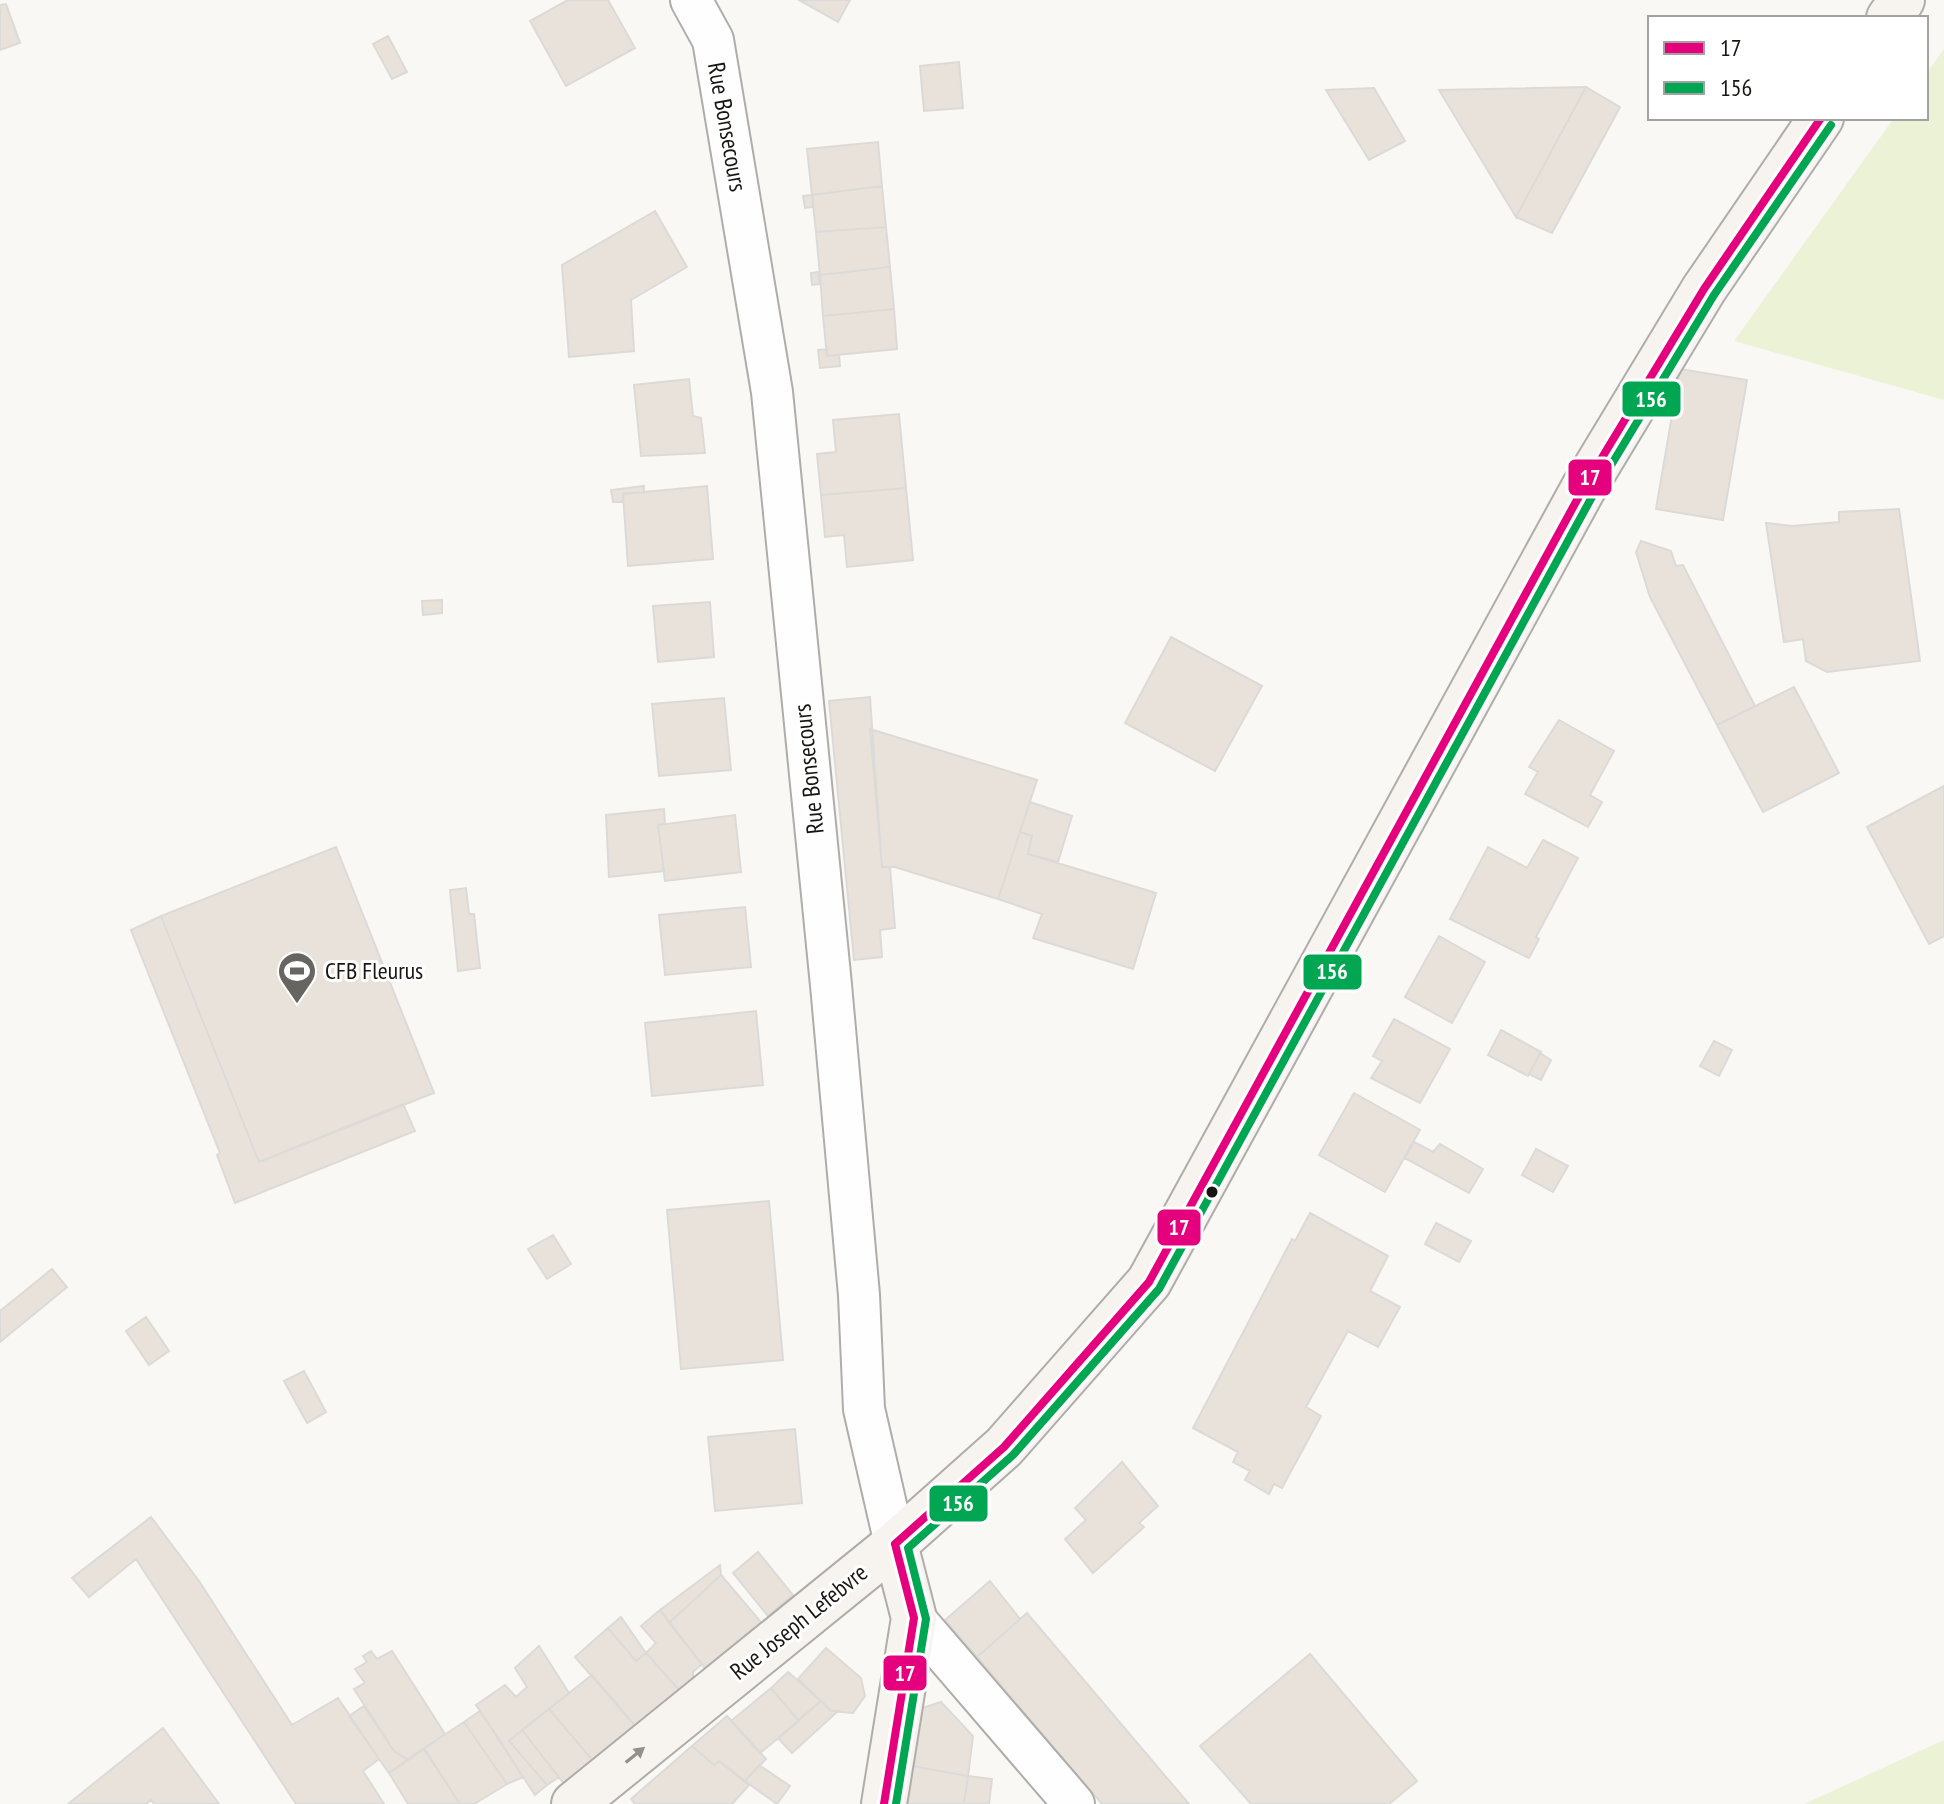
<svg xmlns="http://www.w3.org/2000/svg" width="1944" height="1804" viewBox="0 0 1944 1804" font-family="'PT Sans Narrow',sans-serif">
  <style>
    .green { fill: #ebf2d6 }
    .building { fill: #e9e2da; stroke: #dcdad8; stroke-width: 2 }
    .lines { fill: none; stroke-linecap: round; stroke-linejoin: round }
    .street-casing { stroke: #afadaa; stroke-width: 44 }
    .secondary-casing { stroke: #afadaa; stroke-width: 48 }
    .street { stroke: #fefefe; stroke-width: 40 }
    .secondary { stroke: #f7f3ef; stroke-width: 44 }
    .bus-1-casing { stroke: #fff; stroke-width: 14 }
    .bus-2-casing { stroke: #fff; stroke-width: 14 }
    .bus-1 { stroke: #e5007d; stroke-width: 8 }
    .bus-2 { stroke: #00a651; stroke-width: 8 }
    .oneway { fill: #92908c }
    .bus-dot { fill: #171613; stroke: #fff; stroke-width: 3 }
    .labels { text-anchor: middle; stroke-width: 6; stroke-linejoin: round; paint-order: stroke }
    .street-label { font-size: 24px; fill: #171613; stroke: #fff }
    .poi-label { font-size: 24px; fill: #171613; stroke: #fff; text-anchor: start }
    .line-badge { stroke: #fff; stroke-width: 3 }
    .badge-label { font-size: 22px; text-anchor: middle; font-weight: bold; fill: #fff }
  </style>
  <rect width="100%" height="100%" fill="#faf8f5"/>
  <path class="green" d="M1944 49V400L1734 341 1894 118H1926V74Z
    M1944 1740V1804H1804Z"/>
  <path class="building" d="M568 0H608L635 48 566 86 530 21Z
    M799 0H850L838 22Z
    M6 4 20 43 0 50V5Z
    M388 36 407 72 392 79 373 44Z
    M959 62 963 108 924 111 920 66Z
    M1586 87 1516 217 1439 90Z
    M1586 87 1620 107 1552 233 1516 217Z
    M1374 88 1405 141 1369 160 1326 90Z
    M878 142 882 186 812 195 807 149Z
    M882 186 886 227 816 232 812 195Z
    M812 195 813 207 805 208 803 196Z
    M655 211 687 267 631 300 634 351 569 357 562 265Z
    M886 227 890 267 820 275 816 232Z
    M890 267 894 309 823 316 820 275Z
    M818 272 820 284 812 285 811 273Z
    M894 309 897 349 827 356 823 316Z
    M827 349V356L839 355 840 366 820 368 818 350Z
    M1680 369 1747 380 1723 520 1656 509Z
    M689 379 693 416 701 418 705 453 641 456 634 385Z
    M899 414 906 488 821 495 817 454 836 452 833 420Z
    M644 486V492L623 494V502H613L611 490Z
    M707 486 713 559 628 566 623 494Z
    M906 488 913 560 847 567 844 535 825 537 821 495Z
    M1899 509 1920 661 1827 672 1806 661 1803 639 1784 642 1766 523 1792 526 1839 522V512Z
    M1641 541 1671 551 1676 566 1683 565 1755 706 1717 725 1650 597 1636 552Z
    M442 600V613L423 615 422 601Z
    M710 602 714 657 658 662 653 606Z
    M1171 637 1262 686 1215 771 1125 723Z
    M1794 687 1839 773 1763 812 1717 725Z
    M870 697 882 867H890L895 928 880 930 882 957 854 960 829 701Z
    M724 698 731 770 659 776 652 704Z
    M1559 720 1614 751 1590 795 1602 802 1588 827 1525 794 1538 772 1529 767Z
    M870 729 1037 780 998 899 895 867H882Z
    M1944 786V936L1929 944 1867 827Z
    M1030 802 1072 816 1058 862 1028 854 1032 836 1020 832Z
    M664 809 665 824 658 825 664 871 609 877 606 815Z
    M735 815 741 872 665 881 658 825Z
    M1020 832 1032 836 1028 854 1156 893 1133 969 1033 938 1042 914 998 899Z
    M1543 840 1578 858 1536 937 1539 939 1529 958 1450 919 1488 847 1527 868Z
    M336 847 434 1093 259 1162 161 916Z
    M466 888 469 914H474L480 968 458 971 450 890Z
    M745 907 751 967 665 975 659 915Z
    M161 916 259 1162 403 1104 415 1131 235 1203 217 1155 220 1153 131 930Z
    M1439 936 1485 962 1452 1023 1405 997Z
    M756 1011 763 1085 652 1096 645 1023Z
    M1394 1019 1450 1049 1420 1103 1371 1078 1382 1061 1373 1056Z
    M1501 1030 1541 1052 1528 1076 1488 1055Z
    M1714 1041 1732 1050 1719 1076 1700 1066Z
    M1540 1053 1551 1060 1541 1080 1529 1074Z
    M1354 1093 1420 1130 1385 1192 1319 1155Z
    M1414 1142 1433 1152 1440 1144 1483 1169 1469 1193 1405 1158Z
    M1536 1149 1568 1166 1553 1192 1522 1175Z
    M769 1201 783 1360 681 1369 667 1210Z
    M1310 1213 1388 1256 1370 1291 1400 1307 1378 1347 1348 1331 1306 1407 1321 1416 1282 1488 1274 1484 1269 1494 1245 1480 1250 1471 1233 1462 1238 1452 1193 1428 1292 1239 1295 1241Z
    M1436 1223 1471 1241 1459 1262 1425 1244Z
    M553 1235 571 1264 547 1279 528 1249Z
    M52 1269 67 1287 0 1342V1311Z
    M146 1317 169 1351 149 1365 126 1331Z
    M304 1371 326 1412 307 1423 284 1381Z
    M795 1429 802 1503 715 1511 708 1437Z
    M1122 1462 1158 1506 1139 1523 1144 1527 1093 1573 1065 1539 1086 1520 1075 1508Z
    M151 1517 199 1581 292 1725 338 1698 379 1759 363 1771 384 1804H296L136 1559 89 1597 72 1578Z
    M758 1552 793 1595 768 1616 733 1573Z
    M720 1565 721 1575 669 1623 660 1610Z
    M721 1575 761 1622 705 1668 669 1623Z
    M990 1581 1020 1619 977 1657 945 1620Z
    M660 1610 702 1664 693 1672V1683L681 1692 646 1653 656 1643 641 1626Z
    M1027 1613 1189 1804H1102L977 1657Z
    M621 1617 646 1653 636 1661 608 1628Z
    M608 1628 636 1661 646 1653 681 1692 636 1727 575 1657Z
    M539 1646 569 1693 509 1741 547 1785 535 1795 476 1705 505 1685 516 1697 527 1687 515 1668Z
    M826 1648 861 1678 865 1696 853 1713 831 1711 798 1679Z
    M371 1651 377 1659 392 1651 445 1734 408 1760 394 1751 354 1689 365 1683 355 1669 367 1662 363 1656Z
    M1310 1654 1417 1781 1389 1804H1251L1200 1746Z
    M788 1672 821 1701 798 1720 771 1688Z
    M592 1675 636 1727 594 1762 549 1709Z
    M771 1688 799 1721 760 1753 731 1721Z
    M821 1701 831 1711H838L792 1753 778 1738Z
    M941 1702 973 1736 968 1776 907 1765 919 1709Z
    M364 1706 394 1751 408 1760 389 1773 349 1716Z
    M549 1709 594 1762 565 1785 522 1730Z
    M480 1711 497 1736 523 1777 507 1784 464 1722Z
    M727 1716 766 1759 745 1781 719 1761 714 1765 692 1746Z
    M464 1722 507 1784 474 1804H460L424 1748Z
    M163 1728 219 1804H154L151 1800 146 1804H68Z
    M522 1730 559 1777 547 1785 509 1741Z
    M692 1746 714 1765 719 1761 749 1785 732 1804H635L631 1799Z
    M424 1748 425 1751 460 1804H408L389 1773Z
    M759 1765 790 1786 777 1804 745 1781Z
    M907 1765 968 1776 964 1804H900Z
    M968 1776 992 1779 989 1804H964Z"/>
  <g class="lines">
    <defs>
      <path id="street" d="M691 0 713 40 772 392 831 985 859 1295 864 1409 895 1544
        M914 1618 1074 1804"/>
      <path id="secondary" d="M1889 18 1902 0
        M574 1804 895 1544 1004 1447 1149 1282 1583 489 1704 289 1821 118
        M884 1804 914 1618 895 1544"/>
    </defs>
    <use href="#street" class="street-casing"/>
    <use href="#secondary" class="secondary-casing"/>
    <use href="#street" class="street"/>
    <use href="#secondary" class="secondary"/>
    <defs>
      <path id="bus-1" d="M895 1544 1004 1447 1149 1282 1583 489 1704 289 1821 118
        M884 1804 914 1618 895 1544"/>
      <path id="bus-2" d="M896 1804 926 1619 908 1548 1013 1455 1159 1289 1593 495 1714 295 1831 125"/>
    </defs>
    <use href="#bus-1" class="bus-1-casing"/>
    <use href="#bus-2" class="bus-2-casing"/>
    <use href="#bus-1" class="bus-1"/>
    <use href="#bus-2" class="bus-2"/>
  </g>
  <defs><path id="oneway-solid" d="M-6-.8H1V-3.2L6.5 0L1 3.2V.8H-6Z" transform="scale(2)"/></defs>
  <use class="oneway" href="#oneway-solid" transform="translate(635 1755) rotate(-39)"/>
  <defs>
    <symbol id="stadium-pin" viewBox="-11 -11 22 30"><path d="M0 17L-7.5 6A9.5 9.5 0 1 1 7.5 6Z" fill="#666562" stroke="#fff"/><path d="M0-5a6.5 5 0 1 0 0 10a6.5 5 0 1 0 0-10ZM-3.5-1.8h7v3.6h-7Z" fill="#fff"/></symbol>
  </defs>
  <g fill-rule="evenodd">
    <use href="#stadium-pin" x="275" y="949" width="44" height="60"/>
  </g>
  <circle class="bus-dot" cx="1212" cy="1192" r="7"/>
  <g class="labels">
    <g class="street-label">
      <text transform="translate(727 127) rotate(80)" y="8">Rue Bonsecours</text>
      <text transform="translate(809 769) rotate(-96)" y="8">Rue Bonsecours</text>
      <text transform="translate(799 1622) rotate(-39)" y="8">Rue Joseph Lefebvre</text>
    </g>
    <g class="poi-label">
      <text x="325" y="979">CFB Fleurus</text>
    </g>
  </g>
  <g class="line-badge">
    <rect x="1621" y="380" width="61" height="38" rx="8" fill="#00a651"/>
    <rect x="1567" y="458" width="46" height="39" rx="8" fill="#e5007d"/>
    <rect x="1302" y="953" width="61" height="38" rx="8" fill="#00a651"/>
    <rect x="1156" y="1208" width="46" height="39" rx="8" fill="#e5007d"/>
    <rect x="928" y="1484" width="61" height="39" rx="8" fill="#00a651"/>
    <rect x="882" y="1654" width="46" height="38" rx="8" fill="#e5007d"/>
  </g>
  <g class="badge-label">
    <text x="1651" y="407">156</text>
    <text x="1590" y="485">17</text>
    <text x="1332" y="979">156</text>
    <text x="1179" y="1235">17</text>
    <text x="958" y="1511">156</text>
    <text x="905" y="1681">17</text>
  </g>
  <rect x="1648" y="16" width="280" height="104" fill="#ffffff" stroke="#a2a2a1" stroke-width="2"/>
  <rect x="1664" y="42" width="40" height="12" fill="#e5007d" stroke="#a2a2a1" stroke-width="2"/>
  <text x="1720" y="56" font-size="24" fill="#171613">17</text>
  <rect x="1664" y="82" width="40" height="12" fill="#00a651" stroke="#a2a2a1" stroke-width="2"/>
  <text x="1720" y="96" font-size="24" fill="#171613">156</text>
</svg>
